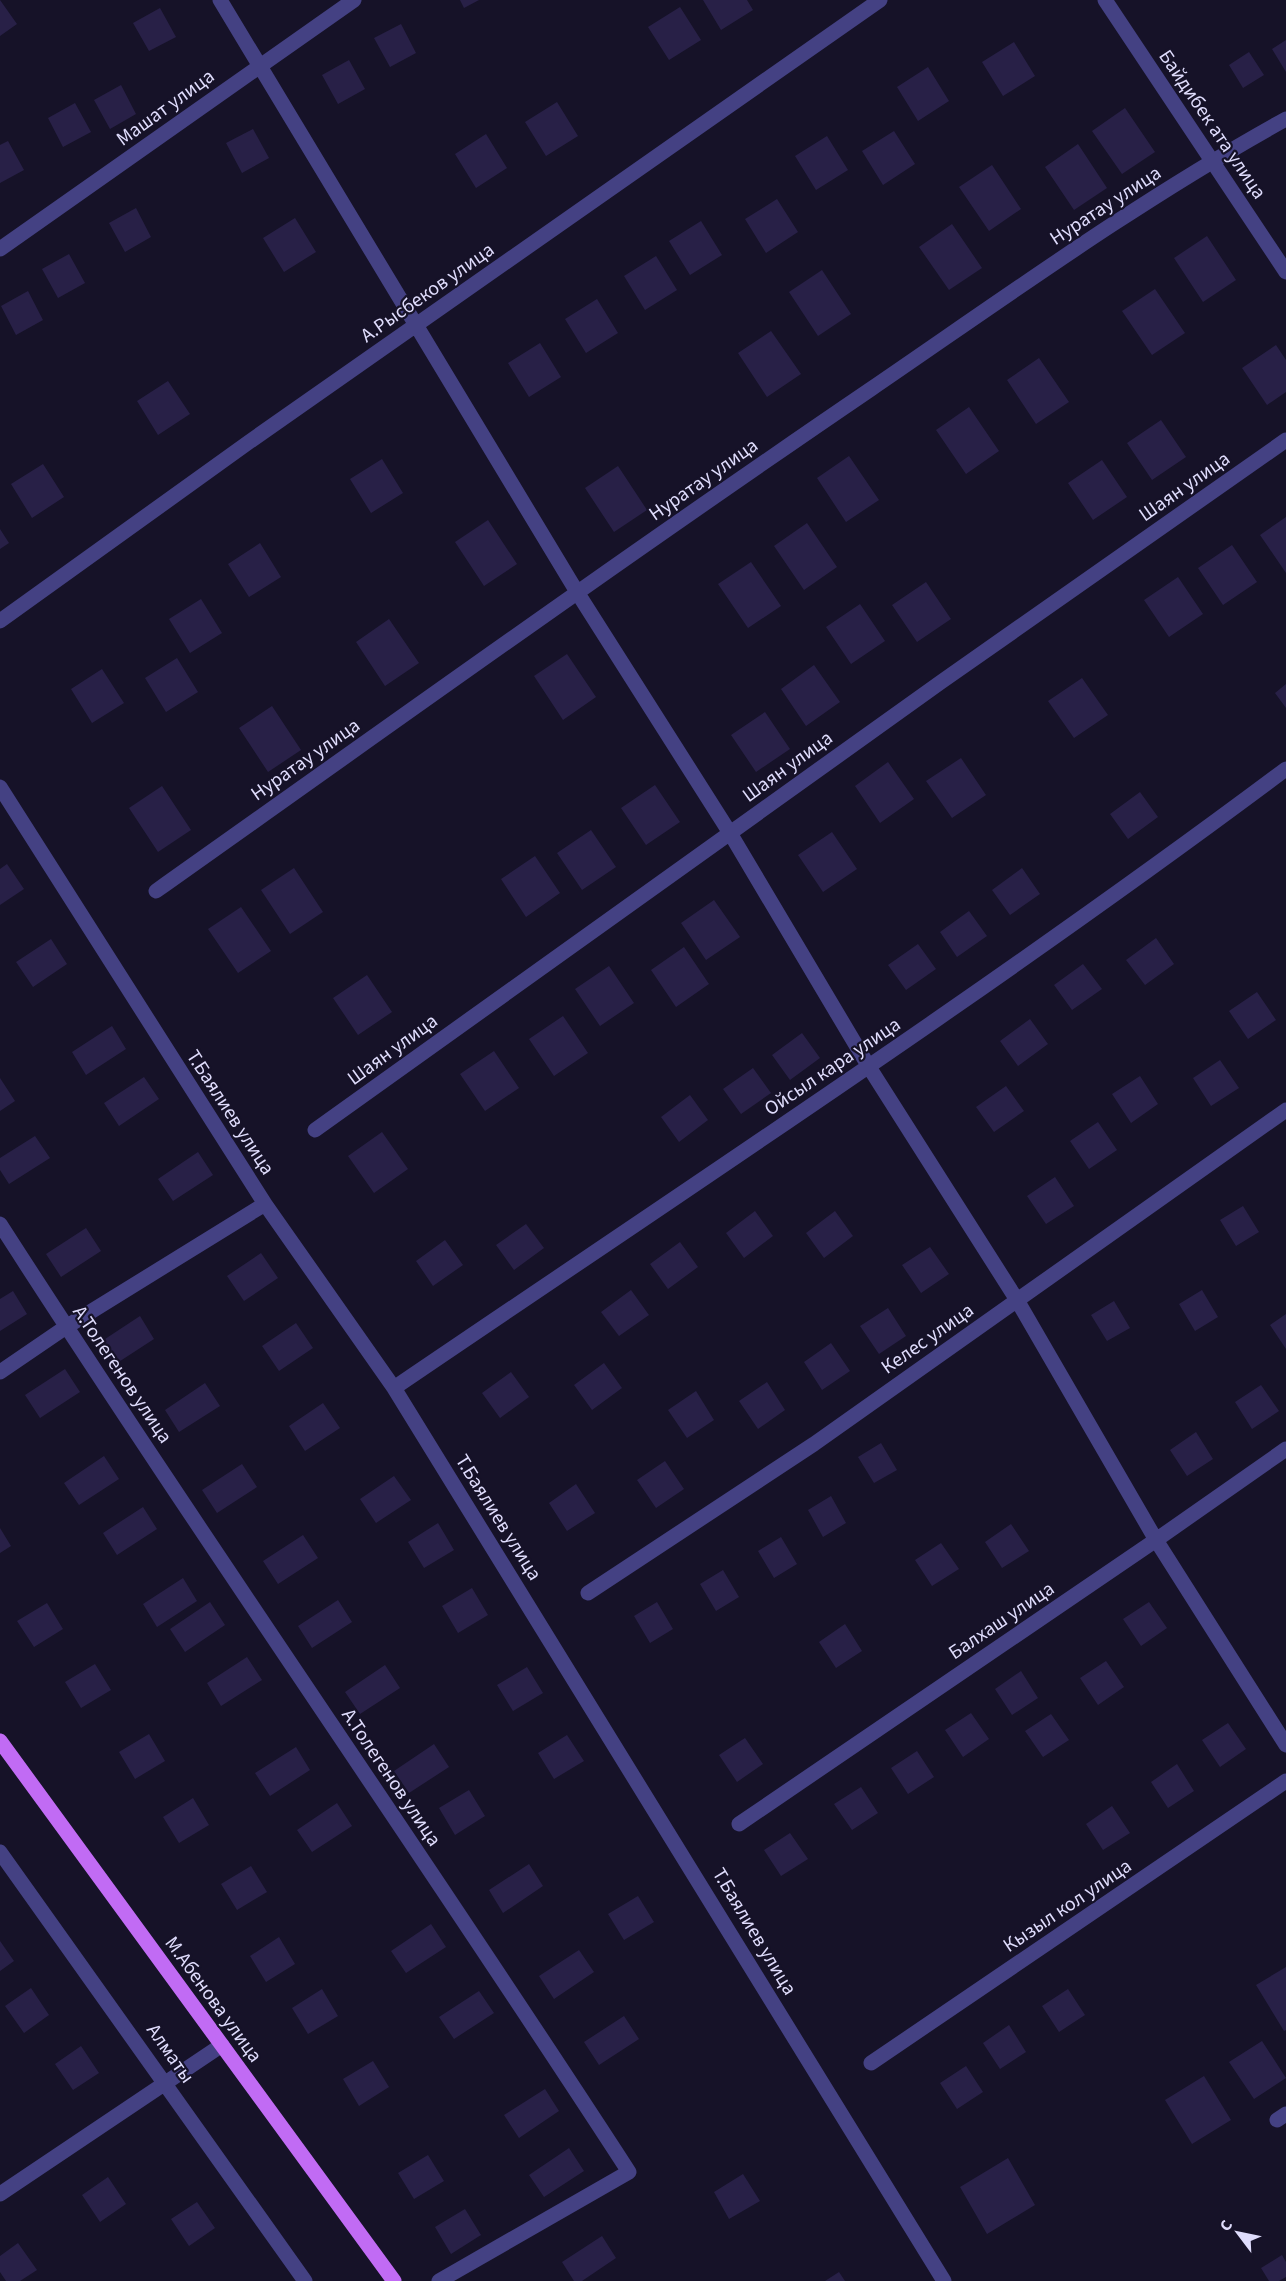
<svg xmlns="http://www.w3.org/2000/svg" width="1286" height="2281" viewBox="0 0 1286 2281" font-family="'Source Sans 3',sans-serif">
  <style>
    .building { fill: #282047 }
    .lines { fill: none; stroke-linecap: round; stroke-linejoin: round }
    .minor { stroke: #444183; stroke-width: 15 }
    .major { stroke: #c16bf4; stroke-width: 15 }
    .labels { text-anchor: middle; stroke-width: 4.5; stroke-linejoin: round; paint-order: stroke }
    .street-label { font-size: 20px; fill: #dfdcfc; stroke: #161228 }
  </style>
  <rect width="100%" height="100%" fill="#161228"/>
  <path class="building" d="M0 0 17 24 0 36Z
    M460 0H479L464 8Z
    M703 0H747L753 10 721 30Z
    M680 7 701 40 669 60 648 27Z
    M160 8 176 37 149 51 133 23Z
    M401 24 416 53 390 67 374 38Z
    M1286 40V72L1272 49Z
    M1014 42 1035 76 1003 96 982 62Z
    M1249 52 1264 75 1243 88 1229 65Z
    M349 60 365 89 338 104 322 75Z
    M928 67 949 101 918 121 897 87Z
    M121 85 136 114 110 129 94 100Z
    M557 102 578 136 546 156 525 122Z
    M75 103 91 132 63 147 48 118Z
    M1125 108 1155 152 1122 174 1092 131Z
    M253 129 269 158 242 173 226 143Z
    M894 131 915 164 883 185 862 151Z
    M486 134 507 168 476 188 455 154Z
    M827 136 848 170 816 190 795 156Z
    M8 141 24 170 0 183V145Z
    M1078 144 1107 188 1074 210 1045 167Z
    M992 165 1021 209 989 231 959 187Z
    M777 199 798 232 766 253 745 219Z
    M136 208 151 237 125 252 109 223Z
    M295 218 316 252 284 272 263 238Z
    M701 221 722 255 690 275 669 241Z
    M952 224 982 268 949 290 919 247Z
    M1207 236 1236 280 1203 302 1174 258Z
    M69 254 85 283 58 298 42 269Z
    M656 256 677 290 645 310 624 276Z
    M822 270 851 314 818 336 789 292Z
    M1155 289 1185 333 1152 355 1122 311Z
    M28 291 43 320 16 335 1 306Z
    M597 299 618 333 586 353 565 319Z
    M771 331 801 374 767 397 738 353Z
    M540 343 561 377 529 397 508 363Z
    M1276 345 1286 360V392L1267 405 1242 368Z
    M1039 358 1069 402 1036 424 1007 380Z
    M168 381 190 414 158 435 137 401Z
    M969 407 999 451 966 474 936 430Z
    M1161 420 1186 457 1152 480 1127 443Z
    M849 456 879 500 846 522 817 478Z
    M382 459 403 493 371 513 350 479Z
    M1102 460 1127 497 1093 520 1068 483Z
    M43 464 64 497 32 518 11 484Z
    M618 466 647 510 614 532 585 488Z
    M1286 517V573L1260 535Z
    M488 520 517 564 484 586 455 542Z
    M807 523 837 567 804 590 774 546Z
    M0 529 9 543 0 549Z
    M260 543 281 577 249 597 228 564Z
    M1232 545 1257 582 1223 605 1198 568Z
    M751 562 781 606 748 628 718 584Z
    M1178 577 1203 614 1169 637 1144 600Z
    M926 582 951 619 917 642 892 605Z
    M201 599 222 633 190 653 169 619Z
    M860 604 885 641 851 664 826 627Z
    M389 619 419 663 385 686 356 642Z
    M567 654 596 697 563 720 534 676Z
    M177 658 198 692 166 712 145 678Z
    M814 665 840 702 806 726 781 689Z
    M102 669 124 703 92 723 71 689Z
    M1082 678 1108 715 1074 738 1048 701Z
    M1286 684V708L1275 693Z
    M272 706 301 750 268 772 239 728Z
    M765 712 790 749 756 772 731 735Z
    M961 758 986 795 952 818 926 781Z
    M888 762 914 799 880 823 855 786Z
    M655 785 680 822 646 845 621 808Z
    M162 786 191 830 158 852 129 808Z
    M1140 792 1158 817 1128 839 1110 814Z
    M591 830 616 867 582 890 557 853Z
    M832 832 857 869 823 892 798 855Z
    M535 856 560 893 526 917 501 879Z
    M7 864 24 889 0 905V869Z
    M294 868 323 912 290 934 261 890Z
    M1022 868 1040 894 1010 915 992 890Z
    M714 900 740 937 706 960 681 923Z
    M241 907 271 951 238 973 208 929Z
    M969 911 987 936 957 957 940 932Z
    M1156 938 1174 964 1145 985 1126 960Z
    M51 939 67 964 33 987 16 962Z
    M918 944 936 969 906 990 888 965Z
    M684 947 709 984 676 1007 651 970Z
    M1083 964 1102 989 1072 1010 1054 985Z
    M609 966 634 1003 600 1026 575 989Z
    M367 975 392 1012 358 1035 333 998Z
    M1257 992 1276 1020 1248 1039 1229 1011Z
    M563 1016 588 1053 554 1076 529 1039Z
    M1030 1019 1048 1044 1018 1066 1000 1041Z
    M112 1026 126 1049 86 1075 72 1052Z
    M802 1033 820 1058 790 1080 772 1055Z
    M494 1051 519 1088 485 1111 460 1074Z
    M1220 1060 1239 1088 1211 1106 1193 1078Z
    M753 1068 771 1093 741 1114 723 1089Z
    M1140 1076 1158 1104 1131 1123 1112 1094Z
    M144 1077 159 1099 119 1126 104 1103Z
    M0 1078 15 1101 0 1111Z
    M1006 1086 1024 1111 994 1132 976 1107Z
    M690 1095 708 1120 679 1142 661 1117Z
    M1098 1122 1117 1150 1089 1169 1070 1141Z
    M382 1132 408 1169 374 1193 348 1156Z
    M35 1136 50 1158 9 1184 0 1170V1158Z
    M198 1152 213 1175 173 1201 158 1179Z
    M1055 1177 1074 1206 1046 1224 1027 1196Z
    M1243 1206 1259 1232 1236 1246 1220 1220Z
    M755 1211 773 1236 744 1258 726 1233Z
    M835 1211 853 1236 824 1258 806 1233Z
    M526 1224 544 1248 514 1270 496 1245Z
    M86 1228 101 1251 61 1277 46 1254Z
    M445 1240 463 1265 433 1286 416 1261Z
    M680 1242 698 1267 668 1289 650 1264Z
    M930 1247 949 1274 921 1293 902 1265Z
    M261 1253 278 1278 244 1301 227 1276Z
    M631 1290 649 1315 619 1336 601 1312Z
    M1202 1290 1218 1317 1195 1331 1179 1304Z
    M13 1291 27 1314 0 1331V1299Z
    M1114 1301 1130 1328 1107 1341 1091 1315Z
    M888 1308 906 1336 879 1354 860 1326Z
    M1286 1314V1349L1270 1325Z
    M140 1316 154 1339 114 1365 99 1343Z
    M296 1323 313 1348 279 1371 262 1346Z
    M831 1343 850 1371 822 1390 804 1362Z
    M604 1363 622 1388 592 1410 574 1385Z
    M65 1369 80 1392 40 1418 25 1395Z
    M511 1372 529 1397 500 1418 482 1393Z
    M767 1382 785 1410 758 1429 739 1401Z
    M205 1383 220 1406 179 1432 165 1410Z
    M1261 1385 1279 1411 1252 1429 1235 1402Z
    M696 1391 714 1420 687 1438 668 1410Z
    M323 1403 340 1428 305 1451 289 1426Z
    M1196 1432 1213 1459 1187 1476 1170 1450Z
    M881 1443 897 1470 874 1483 858 1457Z
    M104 1456 119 1479 79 1505 64 1483Z
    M665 1461 684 1489 656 1508 637 1480Z
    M242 1464 257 1487 217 1513 202 1490Z
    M394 1476 411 1500 376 1523 360 1499Z
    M576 1484 595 1513 567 1531 549 1503Z
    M831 1496 846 1523 823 1537 808 1510Z
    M143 1507 157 1529 117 1555 103 1533Z
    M438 1523 454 1550 424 1568 408 1542Z
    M1011 1524 1029 1551 1002 1568 985 1542Z
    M0 1528 11 1546 0 1553Z
    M303 1535 318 1558 278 1584 263 1561Z
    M781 1537 797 1564 774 1578 758 1551Z
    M941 1543 959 1569 932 1586 915 1560Z
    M723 1570 739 1597 716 1611 700 1584Z
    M183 1578 197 1601 157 1627 143 1604Z
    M472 1588 488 1615 458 1633 442 1606Z
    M338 1600 352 1622 312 1648 298 1626Z
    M210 1602 225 1625 185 1652 170 1629Z
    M657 1602 673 1629 650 1643 634 1616Z
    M1149 1602 1167 1628 1141 1646 1123 1619Z
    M47 1603 63 1629 34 1647 17 1621Z
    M845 1624 862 1651 836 1668 819 1642Z
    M247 1657 262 1680 221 1706 207 1683Z
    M1106 1661 1124 1687 1098 1705 1080 1678Z
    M95 1664 111 1690 81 1708 65 1682Z
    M385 1665 400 1688 360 1714 345 1692Z
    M527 1667 543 1693 513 1711 497 1685Z
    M1021 1671 1038 1698 1012 1715 995 1689Z
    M971 1713 989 1739 963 1757 945 1730Z
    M1051 1714 1069 1740 1043 1757 1025 1731Z
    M1228 1723 1246 1749 1220 1767 1202 1740Z
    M149 1734 165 1761 135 1779 119 1752Z
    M567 1735 584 1761 554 1779 538 1753Z
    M745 1738 763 1764 737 1782 719 1755Z
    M434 1744 449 1767 409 1793 394 1771Z
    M296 1747 310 1770 270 1796 255 1773Z
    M917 1751 934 1777 908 1794 891 1768Z
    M1177 1764 1194 1791 1168 1808 1151 1782Z
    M861 1787 878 1813 852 1830 834 1804Z
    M469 1790 485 1816 455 1835 439 1808Z
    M193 1798 209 1825 179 1843 163 1817Z
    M337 1803 352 1826 312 1852 297 1830Z
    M1112 1806 1130 1833 1103 1850 1086 1824Z
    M790 1833 808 1859 781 1876 764 1850Z
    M529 1864 543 1886 503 1913 489 1890Z
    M251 1866 267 1892 237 1910 221 1884Z
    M638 1896 654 1922 624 1940 608 1914Z
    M431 1924 446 1947 406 1973 391 1951Z
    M279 1937 295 1964 266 1982 250 1956Z
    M0 1941 14 1961 0 1971Z
    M579 1950 594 1972 554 1999 539 1976Z
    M1286 1967V2030L1284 2031 1256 1985Z
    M31 1988 49 2015 24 2033 5 2006Z
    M322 1989 338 2016 308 2034 292 2008Z
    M1068 1989 1085 2015 1059 2032 1042 2006Z
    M479 1991 494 2013 454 2039 439 2017Z
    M624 2016 639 2039 599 2065 584 2042Z
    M1009 2025 1026 2052 1000 2069 983 2043Z
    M1262 2041 1286 2078 1254 2099 1229 2062Z
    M81 2046 99 2073 73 2090 55 2064Z
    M373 2061 389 2087 359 2106 343 2079Z
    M966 2066 983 2092 957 2109 940 2083Z
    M1204 2076 1231 2120 1192 2144 1165 2100Z
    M545 2089 559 2111 519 2138 504 2115Z
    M569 2148 584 2171 544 2197 529 2175Z
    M428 2155 444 2181 414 2199 398 2173Z
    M1008 2158 1035 2205 987 2234 960 2187Z
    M743 2174 760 2201 729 2219 714 2192Z
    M108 2177 126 2204 100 2222 82 2195Z
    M197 2202 215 2228 189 2246 171 2219Z
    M465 2209 481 2235 451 2254 435 2227Z
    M602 2236 616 2258 582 2281H574L562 2262Z
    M18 2243 37 2270 20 2281H6L0 2272V2256Z
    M1282 2255 1286 2262V2277L1279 2281H1269L1261 2268Z
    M839 2272 845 2281H825Z"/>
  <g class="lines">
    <path class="minor" d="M220 0 577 592 730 833 869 1067 1017 1300 1156 1540 1286 1745
      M1105 0 1286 272
      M0 249 354 0
      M0 621 249 442 880 0
      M0 787 265 1204 394 1388 944 2281
      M156 891C393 723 630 553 871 389 1007 296 1141 199 1286 119
      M315 1130 941 682 1286 440
      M0 1224C205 1543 423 1854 629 2172L439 2281
      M0 1372 66 1327 265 1204
      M394 1388C694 1184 996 986 1286 769
      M588 1593 814 1444 1286 1110
      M739 1824 1156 1540 1286 1449
      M0 1852 305 2281
      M871 2063 1286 1781
      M1277 2120 1286 2114
      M0 2194 222 2045"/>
    <path class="major" d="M0 1741 394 2281"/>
  </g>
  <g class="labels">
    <g class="street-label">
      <text transform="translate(165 107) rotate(-36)" y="7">Машат улица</text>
      <text transform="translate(1213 124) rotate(56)" y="7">Байдибек ата улица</text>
      <text transform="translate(1105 205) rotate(-33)" y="7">Нуратау улица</text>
      <text transform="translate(427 292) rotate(-35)" y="7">А.Рысбеков улица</text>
      <text transform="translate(703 479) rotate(-35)" y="7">Нуратау улица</text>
      <text transform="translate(1184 486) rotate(-35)" y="7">Шаян улица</text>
      <text transform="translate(305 759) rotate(-35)" y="7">Нуратау улица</text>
      <text transform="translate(787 766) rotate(-36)" y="7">Шаян улица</text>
      <text transform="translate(392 1049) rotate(-36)" y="7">Шаян улица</text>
      <text transform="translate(832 1066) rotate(-34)" y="7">Ойсыл кара улица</text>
      <text transform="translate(231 1112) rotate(57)" y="7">Т.Баялиев улица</text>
      <text transform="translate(927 1338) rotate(-35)" y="7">Келес улица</text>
      <text transform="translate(123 1374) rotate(56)" y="7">А.Толегенов улица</text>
      <text transform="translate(499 1517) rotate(58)" y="7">Т.Баялиев улица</text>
      <text transform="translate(1001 1620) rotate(-34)" y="7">Балхаш улица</text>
      <text transform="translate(392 1777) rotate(56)" y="7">А.Толегенов улица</text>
      <text transform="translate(1067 1905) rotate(-34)" y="7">Кызыл кол улица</text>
      <text transform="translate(755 1931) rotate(59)" y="7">Т.Баялиев улица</text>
      <text transform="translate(214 1999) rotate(54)" y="7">М.Абенова улица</text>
      <text transform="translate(171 2053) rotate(55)" y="7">Алматы</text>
    </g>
  </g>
  <g transform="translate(1238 2233) rotate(302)" stroke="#161228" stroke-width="4.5" paint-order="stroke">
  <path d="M0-4.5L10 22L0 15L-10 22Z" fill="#dfdcfc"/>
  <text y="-9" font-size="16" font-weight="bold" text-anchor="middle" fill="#dfdcfc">С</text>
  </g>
</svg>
